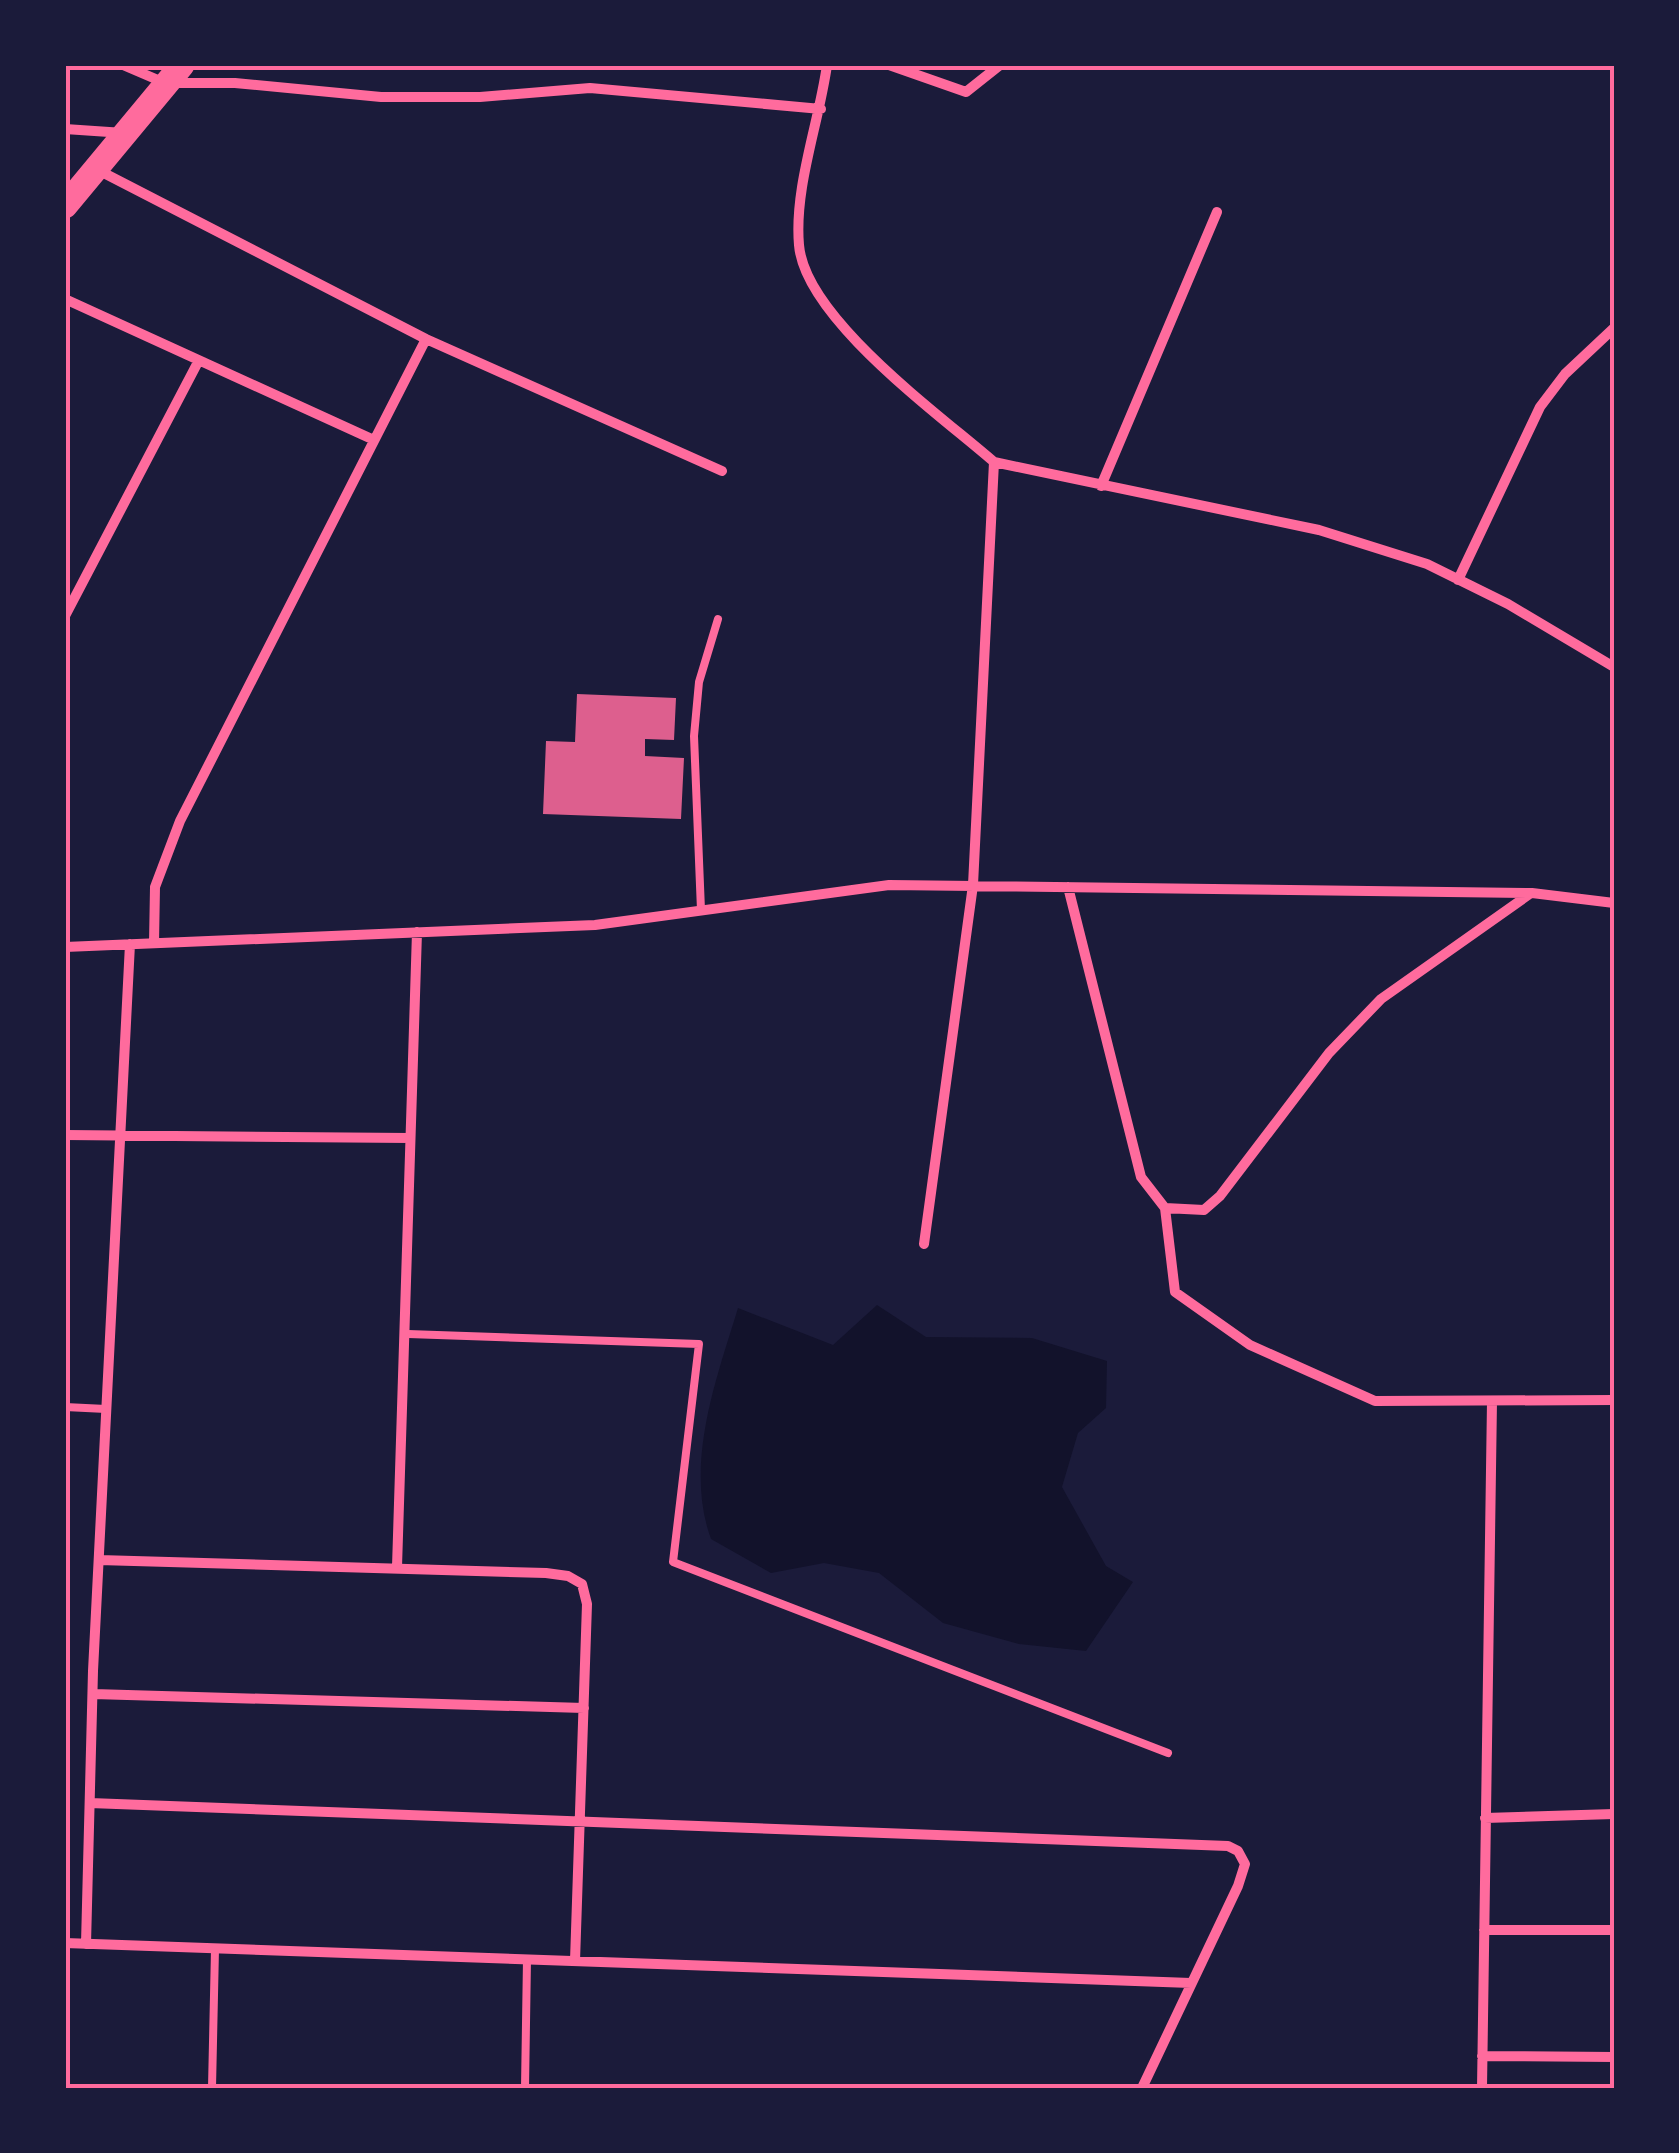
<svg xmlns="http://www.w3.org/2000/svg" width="1679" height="2153" viewBox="0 0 1679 2153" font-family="Signika,sans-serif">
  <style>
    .water { fill: #12122b }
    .building { fill: #dd5f8e }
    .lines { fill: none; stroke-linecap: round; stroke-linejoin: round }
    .service { stroke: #ff6b9d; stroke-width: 8 }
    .minor { stroke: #ff6b9d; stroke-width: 10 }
    .primary { stroke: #ff6b9d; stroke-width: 25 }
    .neatline { fill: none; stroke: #ff6b9d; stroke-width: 4 }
  </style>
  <rect width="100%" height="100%" fill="#1b1b3a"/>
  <path class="water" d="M877 1305 926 1337 1032 1338 1107 1361 1106 1408 1078 1433 1062 1487 1106 1566 1133 1582 1086 1651 1019 1644 943 1623 879 1573 824 1563 771 1573 711 1539C684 1465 716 1380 738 1308L833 1345Z"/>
  <path class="building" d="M577 694 676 698 674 740 645 739V756L684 758 681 819 543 814 546 741 575 742Z"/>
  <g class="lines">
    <path class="service" d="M701 910 694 736 699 682 718 619
      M408 1334 699 1344 673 1562 1168 1753
      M65 1407 106 1409
      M212 2088 215 1949
      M525 2088 527 1959"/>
    <path class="minor" d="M123 65 165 83H235L381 97H480L590 88 821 109
      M827 65C819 123 794 187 799 245 805 318 939 414 994 462L973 885 924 1244
      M889 65 966 92 1000 65
      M65 129 124 133
      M96 169 426 339 722 471
      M65 299 374 440
      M994 462 1319 530 1427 564 1508 604 1614 667
      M1101 486 1217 212
      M1458 580 1540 407 1565 374 1614 328
      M65 616 198 362
      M1068 887 1141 1177 1165 1208 1204 1210 1220 1196 1329 1053 1381 999 1531 893
      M154 943 155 887 180 821 426 339
      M65 947 595 925 889 885 1532 893 1614 903
      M65 1135 410 1138
      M1165 1208 1175 1292 1250 1345 1375 1401 1614 1400
      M99 1560 546 1573 568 1576 582 1584 587 1604 575 1961
      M397 1567 417 932
      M93 1694 584 1708
      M90 1803 1228 1846 1238 1851 1245 1864 1238 1886 1142 2088
      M1485 1818 1614 1814
      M1484 1930H1614
      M65 1943 1191 1983
      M86 1944 93 1671 130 944
      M1482 2056 1614 2057
      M1482 2088 1492 1401"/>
    <path class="primary" d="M65 206 182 65"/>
  </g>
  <rect width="1679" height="2153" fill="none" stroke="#1b1b3a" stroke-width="135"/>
  <rect x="68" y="68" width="1544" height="2018" class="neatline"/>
</svg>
